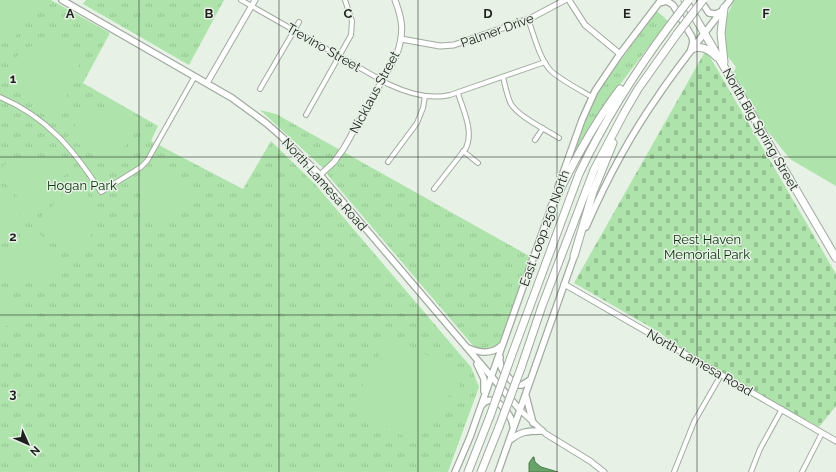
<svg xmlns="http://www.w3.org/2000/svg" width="836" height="472" viewBox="0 0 836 472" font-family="Raleway,sans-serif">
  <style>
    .grass { fill: url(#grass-tufts) }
    .cemetery { fill: url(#cemetery-stones) }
    .pitch { fill: #aee4ab }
    .water { fill: #67a266; stroke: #517b50 }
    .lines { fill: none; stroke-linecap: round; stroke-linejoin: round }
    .minor-casing { stroke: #a1aaa0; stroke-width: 6 }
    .tertiary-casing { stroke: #a1aaa0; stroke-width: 7 }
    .secondary-casing { stroke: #a1aaa0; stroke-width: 8 }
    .trunk-casing { stroke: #a1aaa0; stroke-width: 9 }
    .motorway-casing { stroke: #a1aaa0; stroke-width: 9 }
    .minor { stroke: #fff; stroke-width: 4 }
    .tertiary { stroke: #fff; stroke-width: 5 }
    .secondary { stroke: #fff; stroke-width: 5.5 }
    .trunk { stroke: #fff; stroke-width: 7 }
    .motorway { stroke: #fff; stroke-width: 7 }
    .motorway-bridge-casing { stroke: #a1aaa0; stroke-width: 9; stroke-linecap: butt }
    .motorway-bridge { stroke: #fff; stroke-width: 7 }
    .grid { fill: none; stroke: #1e211d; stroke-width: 1; stroke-opacity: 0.55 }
    .labels { text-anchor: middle; stroke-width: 3; stroke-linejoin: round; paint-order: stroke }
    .street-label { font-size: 13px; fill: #1e211d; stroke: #e7f1e6 }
    .park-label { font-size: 13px; fill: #0b360d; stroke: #e7f1e6 }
    .grid-label { font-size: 13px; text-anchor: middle; font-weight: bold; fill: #1e211d; stroke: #e7f1e6; stroke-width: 3; stroke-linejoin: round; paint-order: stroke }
  </style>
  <defs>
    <pattern id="grass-tufts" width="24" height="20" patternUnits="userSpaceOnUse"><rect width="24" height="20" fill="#aee4ab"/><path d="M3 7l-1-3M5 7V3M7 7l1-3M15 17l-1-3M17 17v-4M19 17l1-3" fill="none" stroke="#95c393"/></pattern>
    <pattern id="cemetery-stones" width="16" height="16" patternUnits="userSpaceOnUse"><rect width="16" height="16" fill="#aee4ab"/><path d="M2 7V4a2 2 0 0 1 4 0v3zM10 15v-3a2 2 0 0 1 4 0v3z" fill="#95c393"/></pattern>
  </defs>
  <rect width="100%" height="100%" fill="#e7f1e6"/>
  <path class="grass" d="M0 0H51L110 33 83 83 158 126 151 141 243 189 271 141 315 184 471 367 479 387 448 472H0Z
    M86 0H224L189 65 83 4Z
    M657 11 668 21 600 111 569 164 588 112 601 87Z
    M260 110 276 114 531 257 499 344 490 350 476 349 331 179 322 167Z"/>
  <path class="cemetery" d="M706 50 836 274V406L819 427 726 376 683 351 659 332 574 283Z"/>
  <path class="pitch" d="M0 0H28L37 5 13 40 7 41 0 36Z
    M734 0H836V186L790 159 745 103 731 77 736 67 725 53 721 30Z
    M48 41C62 43 72 48 82 58L61 110 55 112 8 80C12 55 23 46 48 41Z
    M106 107 123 110 139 118 117 164 112 166 68 137C77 120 87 109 106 107Z
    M24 157C42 157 54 161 68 172L34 209H29L0 178V168L1 167 15 159Z
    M161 172C182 178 189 181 202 198L159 224H155L132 178 146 173Z
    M77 181C82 186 87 192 90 199 100 218 92 240 79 255L42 222V216Z
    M0 195 22 217V222L0 243Z
    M29 229H35L68 266C48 286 22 286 0 269V262Z
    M0 287 25 314 14 323 0 329Z
    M396 333 398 339 464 376 453 397 449 395 432 426 428 429 406 436H403L358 409 366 369 372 368 388 340V336Z"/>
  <path class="water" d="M533 457H534L535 462 541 467 558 472H529V463Z"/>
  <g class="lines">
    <defs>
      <path id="minor" d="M241 0 388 84C407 93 429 100 450 95L545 62
        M528 19C534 35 539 57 550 70 559 79 580 90 592 97
        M503 77C505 85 507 96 511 104 519 117 545 129 559 138
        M260 89 299 22
        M0 97C47 117 74 150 101 192L141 167 147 161 195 76
        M306 115 351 35 352 21 345 0
        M535 140 543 128
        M463 151 478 163
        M388 162 417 123 423 108 425 96
        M434 189 466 148C474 131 463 110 458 93
        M674 472 694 422 721 375
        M751 472 760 449 782 409
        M802 472 822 433"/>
      <path id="tertiary" d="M569 0 585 25 620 54
        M401 39 440 46 454 45 531 18 565 0
        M207 83 255 0
        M320 175 334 162 344 148 397 54C404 32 403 21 395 0
        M564 284 836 441
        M520 410 546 434 590 461 604 472"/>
      <path id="secondary" d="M62 0 232 98 266 123 282 137 320 175 520 410
        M700 0 709 13 716 14 720 12
        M659 3 667 1 673 5 692 37 693 42 691 49
        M558 187 582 120 595 91 620 54 661 0
        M586 227C606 181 629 137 658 96 680 63 706 32 730 0
        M468 348C480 353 492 355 502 345
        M500 357C498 369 508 377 516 385H522L530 380
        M477 364 484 379V391
        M526 396 533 423
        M482 405C493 390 512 414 513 426
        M509 441C521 431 527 431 542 431
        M455 472 470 437 552 205
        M498 472 575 254"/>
      <path id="trunk" d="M685 0 836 258
        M724 8 721 33 724 62
        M692 49C703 45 709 50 717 57"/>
      <path id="motorway" d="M551 208C571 167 592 126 620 89
        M574 256 593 192 613 143
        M511 357 579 174C604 121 635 72 670 25
        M521 368 542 306 594 170 624 113 638 89 677 34
        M468 472 490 416
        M481 472 499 427"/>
    </defs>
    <use href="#minor" class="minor-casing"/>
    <use href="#tertiary" class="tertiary-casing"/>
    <use href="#secondary" class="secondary-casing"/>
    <use href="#trunk" class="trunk-casing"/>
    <use href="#motorway" class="motorway-casing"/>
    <use href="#minor" class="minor"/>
    <use href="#tertiary" class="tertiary"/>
    <use href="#secondary" class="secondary"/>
    <use href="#trunk" class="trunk"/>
    <use href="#motorway" class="motorway"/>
    <defs>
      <path id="motorway-bridge" d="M670 25 689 0
        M677 34 703 0
        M490 416 511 357
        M499 427 521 368"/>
    </defs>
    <use href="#motorway-bridge" class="motorway-bridge-casing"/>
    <use href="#motorway-bridge" class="motorway-bridge"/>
  </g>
  <path class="grid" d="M139 0V472M279 0V472M418 0V472M557 0V472M697 0V472M0 157H836M0 315H836"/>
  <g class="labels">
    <g class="street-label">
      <text transform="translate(497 30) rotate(-20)" y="5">Palmer Drive</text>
      <text transform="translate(324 47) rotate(30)" y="5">Trevino Street</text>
      <text transform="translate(374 92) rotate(-62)" y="5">Nicklaus Street</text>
      <text transform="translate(761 129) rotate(60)" y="5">North Big Spring Street</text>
      <text transform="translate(325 184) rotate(48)" y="5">North Lamesa Road</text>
      <text transform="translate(544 228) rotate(-70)" y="5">East Loop 250 North</text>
      <text transform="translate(700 362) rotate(30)" y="5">North Lamesa Road</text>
    </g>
    <g class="park-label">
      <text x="82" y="190">Hogan Park</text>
      <text x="707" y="244">Rest Haven<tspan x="707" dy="15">Memorial Park</tspan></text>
    </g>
  </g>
  <g class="grid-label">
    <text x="70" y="18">A</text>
    <text x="209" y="18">B</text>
    <text x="348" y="18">C</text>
    <text x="488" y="18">D</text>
    <text x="627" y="18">E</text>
    <text x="766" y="18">F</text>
    <text x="13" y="83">1</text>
    <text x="13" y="241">2</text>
    <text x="13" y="398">3</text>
  </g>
  <g transform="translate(28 444) rotate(135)" stroke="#e7f1e6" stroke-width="3" paint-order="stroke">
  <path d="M0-3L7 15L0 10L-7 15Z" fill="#1e211d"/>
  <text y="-6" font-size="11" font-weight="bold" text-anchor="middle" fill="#1e211d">N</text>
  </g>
</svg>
